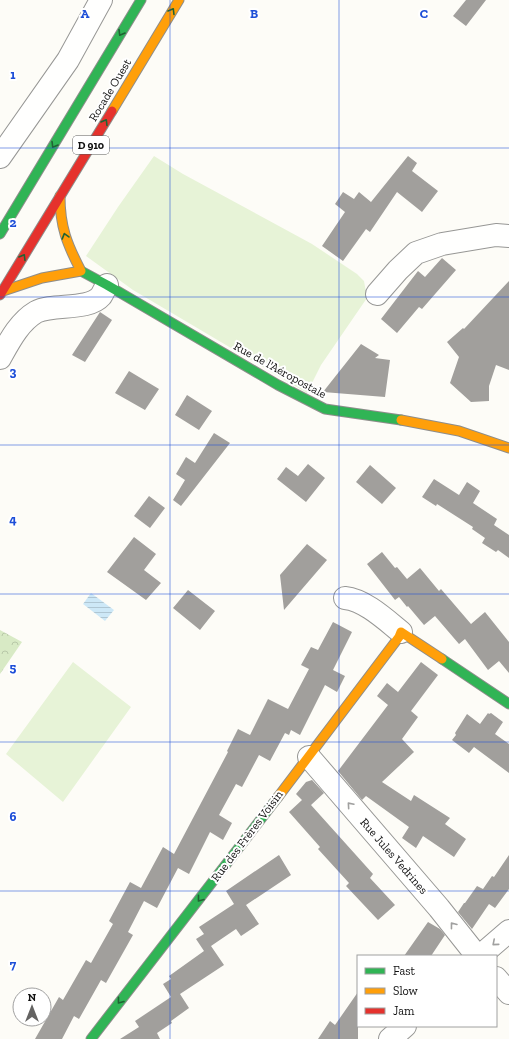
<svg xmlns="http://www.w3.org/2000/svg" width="509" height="1039" viewBox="0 0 509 1039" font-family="'Zilla Slab',serif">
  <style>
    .forest { fill: url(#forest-crowns) }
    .garden { fill: #e7f3d7 }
    .water { fill: url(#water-rules) }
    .building { fill: #a19f9c }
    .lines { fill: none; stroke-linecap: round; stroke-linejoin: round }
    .street-casing { stroke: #979795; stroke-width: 24 }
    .fast-casing { stroke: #8e8d8b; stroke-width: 11 }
    .slow-casing { stroke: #8e8d8b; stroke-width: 11 }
    .jam-casing { stroke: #8e8d8b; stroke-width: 11 }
    .street { stroke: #fffffe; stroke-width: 22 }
    .fast { stroke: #30b455; stroke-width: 9 }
    .slow { stroke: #ff9f0a; stroke-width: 9 }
    .jam { stroke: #e5322d; stroke-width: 9 }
    .oneway { stroke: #206233 }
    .oneway2 { stroke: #a0a09f }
    .grid { fill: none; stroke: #1d4ed8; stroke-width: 1; stroke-opacity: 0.55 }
    .labels { text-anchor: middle; stroke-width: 4; stroke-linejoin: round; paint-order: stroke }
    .shield { fill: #fff; stroke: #585858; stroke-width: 1 }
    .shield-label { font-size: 11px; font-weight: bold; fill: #111 }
    .street-label { font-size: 12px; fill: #111; stroke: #fff }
    .grid-label { font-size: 13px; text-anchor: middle; font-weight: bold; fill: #1d4ed8; stroke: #fff; stroke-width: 4; stroke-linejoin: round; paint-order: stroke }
  </style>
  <defs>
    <pattern id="forest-crowns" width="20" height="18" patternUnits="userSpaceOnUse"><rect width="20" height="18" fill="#d8eac5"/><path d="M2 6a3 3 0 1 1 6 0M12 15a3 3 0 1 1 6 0" fill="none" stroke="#b8c8a8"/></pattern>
    <pattern id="water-rules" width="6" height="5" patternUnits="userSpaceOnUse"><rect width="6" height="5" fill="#cde8f7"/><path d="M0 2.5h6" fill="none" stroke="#afc6d3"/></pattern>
  </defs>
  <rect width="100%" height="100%" fill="#fdfcf7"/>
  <path class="forest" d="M0 630 22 642 0 674Z"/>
  <path class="garden" d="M154 156 183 174 312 244 357 274 364 281 367 298 321 365 307 393 133 290 86 256 118 207Z
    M73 662 131 707 63 802 6 754Z"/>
  <path class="water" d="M91 593 114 610 105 621 83 604Z"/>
  <path class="building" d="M466 0H486L466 26 453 16Z
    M408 156 417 163 412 171 438 191 422 212 397 192 370 232 366 229 343 261 322 246 345 212 335 204 343 192 354 199 359 192 371 202Z
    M442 258 456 270 422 309 419 307 397 333 381 319 418 271 425 277Z
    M509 281V370L496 365 489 386V401L471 402 450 383 459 357 447 342 463 328 464 329Z
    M100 312 112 320 85 362 72 355Z
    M361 344 379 355 375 358 390 360 385 397 323 392Z
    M129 371 159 389 145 410 115 393Z
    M187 395 212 411 199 430 175 415Z
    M214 433 230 443 181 506 173 500 185 480 176 474 186 457 195 463Z
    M308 464 325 478 306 502 277 479 286 467 298 476Z
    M370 465 396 488 382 504 356 482Z
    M434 479 459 495 467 482 480 491 473 503 497 519 494 525 509 535V558L498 550 496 552 482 543 485 538 472 529 473 527 437 504 436 506 422 497Z
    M149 496 165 508 150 528 134 516Z
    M134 537 156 554 144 570 161 583 146 600 107 572Z
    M307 544 327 560 284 610 280 575Z
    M382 552 395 568 397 567 407 579 420 568 439 591 441 589 471 624 485 612 509 642V673L499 661 488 670 465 639 459 644 435 616 424 625 408 606 407 607 399 597 395 600 367 564Z
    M188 590 215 611 200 630 173 608Z
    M333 622 352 632 333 670 345 676 337 692 325 685 300 735 291 730 289 735 285 733 270 761 259 755 242 787 236 784 219 815 232 823 223 840 210 832 189 874 178 868 157 908 144 901 128 932 133 935 106 983 101 980 79 1019 74 1016 62 1039H35L59 997 63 1000 86 960 91 963 113 924 109 921 130 882 141 888 163 847 174 854 228 752 227 751 238 729 250 735 268 699 288 709 309 669 301 665 311 647 318 650Z
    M421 662 438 675 411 711 418 717 402 739 414 752 382 782 411 801 414 795 450 818 445 824 466 839 454 857 423 836 416 848 402 838 409 827 366 796 362 800 338 771 388 705 377 696 387 683 398 692Z
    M488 713 489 714 491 713 503 722 495 734 509 744V773L474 747 469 753 452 740 456 735 455 733 467 714 480 724Z
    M312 780 324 793 311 805 373 874 370 878 395 905 378 920 346 886 349 883 318 849 320 847 289 812 302 800 296 794 306 782Z
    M279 855 291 875 246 905 259 924 241 936 236 929 211 946 224 965 180 994 189 1008 171 1021 172 1023 157 1033 160 1039H120L139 1027 135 1021 171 997 163 984 171 979 169 976 204 951 196 939 204 934 199 927 234 904 226 891Z
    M509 855V889L495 908 489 904 472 929 458 912 464 903H465L477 886 483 889 492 876 494 877Z
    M428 922 440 929 445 935 431 956H404Z
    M358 992V1039H318L330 1021 335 1025Z"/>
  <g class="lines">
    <defs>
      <path id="street" d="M0 157 68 60 101 0
        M377 294 398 270 416 253 442 244 496 235 509 236
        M0 358C9 342 19 322 36 312 53 303 88 311 101 296 103 293 105 288 107 285
        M345 598C365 600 386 620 401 632
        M309 757 439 908 477 956
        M480 956 509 931
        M496 978 509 993
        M390 1039 405 1026"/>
      <path id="fast" d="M0 234 141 0
        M81 271 107 285 278 385 325 409 401 420
        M442 659 509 704
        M91 1039 278 797"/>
      <path id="slow" d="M112 111 179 0
        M3 291 42 278 81 271C67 244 60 227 60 196
        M401 420 459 431 509 448
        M278 797 399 637 401 632 442 659"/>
      <path id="jam" d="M0 295 112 111"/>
    </defs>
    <use href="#street" class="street-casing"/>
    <use href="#fast" class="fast-casing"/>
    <use href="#slow" class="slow-casing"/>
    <use href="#jam" class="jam-casing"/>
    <use href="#street" class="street"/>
    <use href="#fast" class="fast"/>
    <use href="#slow" class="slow"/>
    <use href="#jam" class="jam"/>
  </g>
  <defs><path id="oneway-chevron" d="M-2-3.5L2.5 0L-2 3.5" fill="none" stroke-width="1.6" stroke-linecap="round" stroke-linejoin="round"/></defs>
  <g class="oneway">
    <use href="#oneway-chevron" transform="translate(172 11) rotate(-59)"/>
    <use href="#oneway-chevron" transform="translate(121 33) rotate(121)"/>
    <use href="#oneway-chevron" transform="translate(105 122) rotate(-59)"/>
    <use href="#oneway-chevron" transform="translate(54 145) rotate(121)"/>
    <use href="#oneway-chevron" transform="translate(65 236) rotate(-106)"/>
    <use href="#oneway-chevron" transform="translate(23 257) rotate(-59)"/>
    <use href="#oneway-chevron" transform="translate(200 899) rotate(128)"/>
    <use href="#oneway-chevron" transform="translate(120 1001) rotate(128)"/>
  </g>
  <g class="oneway2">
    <use href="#oneway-chevron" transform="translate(350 805) rotate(-131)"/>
    <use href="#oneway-chevron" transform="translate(453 925) rotate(-128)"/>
    <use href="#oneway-chevron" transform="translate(495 943) rotate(139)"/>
  </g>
  <path class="grid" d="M170 0V1039M339 0V1039M0 148H509M0 297H509M0 445H509M0 594H509M0 742H509M0 891H509"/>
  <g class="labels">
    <rect class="shield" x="73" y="136" width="36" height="18" rx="3"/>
    <g class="shield-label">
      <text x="91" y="149">D 910</text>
    </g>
    <g class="street-label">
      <text transform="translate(110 90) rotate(-59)" y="4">Rocade Ouest</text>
      <text transform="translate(280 370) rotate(29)" y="4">Rue de l'Aéropostale</text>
      <text transform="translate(247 836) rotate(-53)" y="4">Rue des Frères Voisin</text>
      <text transform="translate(394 856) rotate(49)" y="4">Rue Jules Vedrines</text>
    </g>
  </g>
  <g class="grid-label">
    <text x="85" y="18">A</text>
    <text x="254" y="18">B</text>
    <text x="424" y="18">C</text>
    <text x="13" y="79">1</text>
    <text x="13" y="227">2</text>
    <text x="13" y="376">3</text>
    <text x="13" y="524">4</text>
    <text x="13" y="672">5</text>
    <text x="13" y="821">6</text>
    <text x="13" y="969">7</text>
  </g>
  <rect x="357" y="955" width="140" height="72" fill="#ffffff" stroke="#a0a0a0"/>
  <rect x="365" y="968" width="20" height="6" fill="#30b455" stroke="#a0a0a0"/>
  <text x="393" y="975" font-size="12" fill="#111111">Fast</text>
  <rect x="365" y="988" width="20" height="6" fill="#ff9f0a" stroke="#a0a0a0"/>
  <text x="393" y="995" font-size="12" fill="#111111">Slow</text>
  <rect x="365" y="1008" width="20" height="6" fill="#e5322d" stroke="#a0a0a0"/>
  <text x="393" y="1015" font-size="12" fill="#111111">Jam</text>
  <g transform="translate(32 1007)"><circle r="19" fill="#ffffff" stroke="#a0a0a0"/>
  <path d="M0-3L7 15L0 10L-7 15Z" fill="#646362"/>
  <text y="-6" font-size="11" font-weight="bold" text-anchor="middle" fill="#111111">N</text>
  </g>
</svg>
